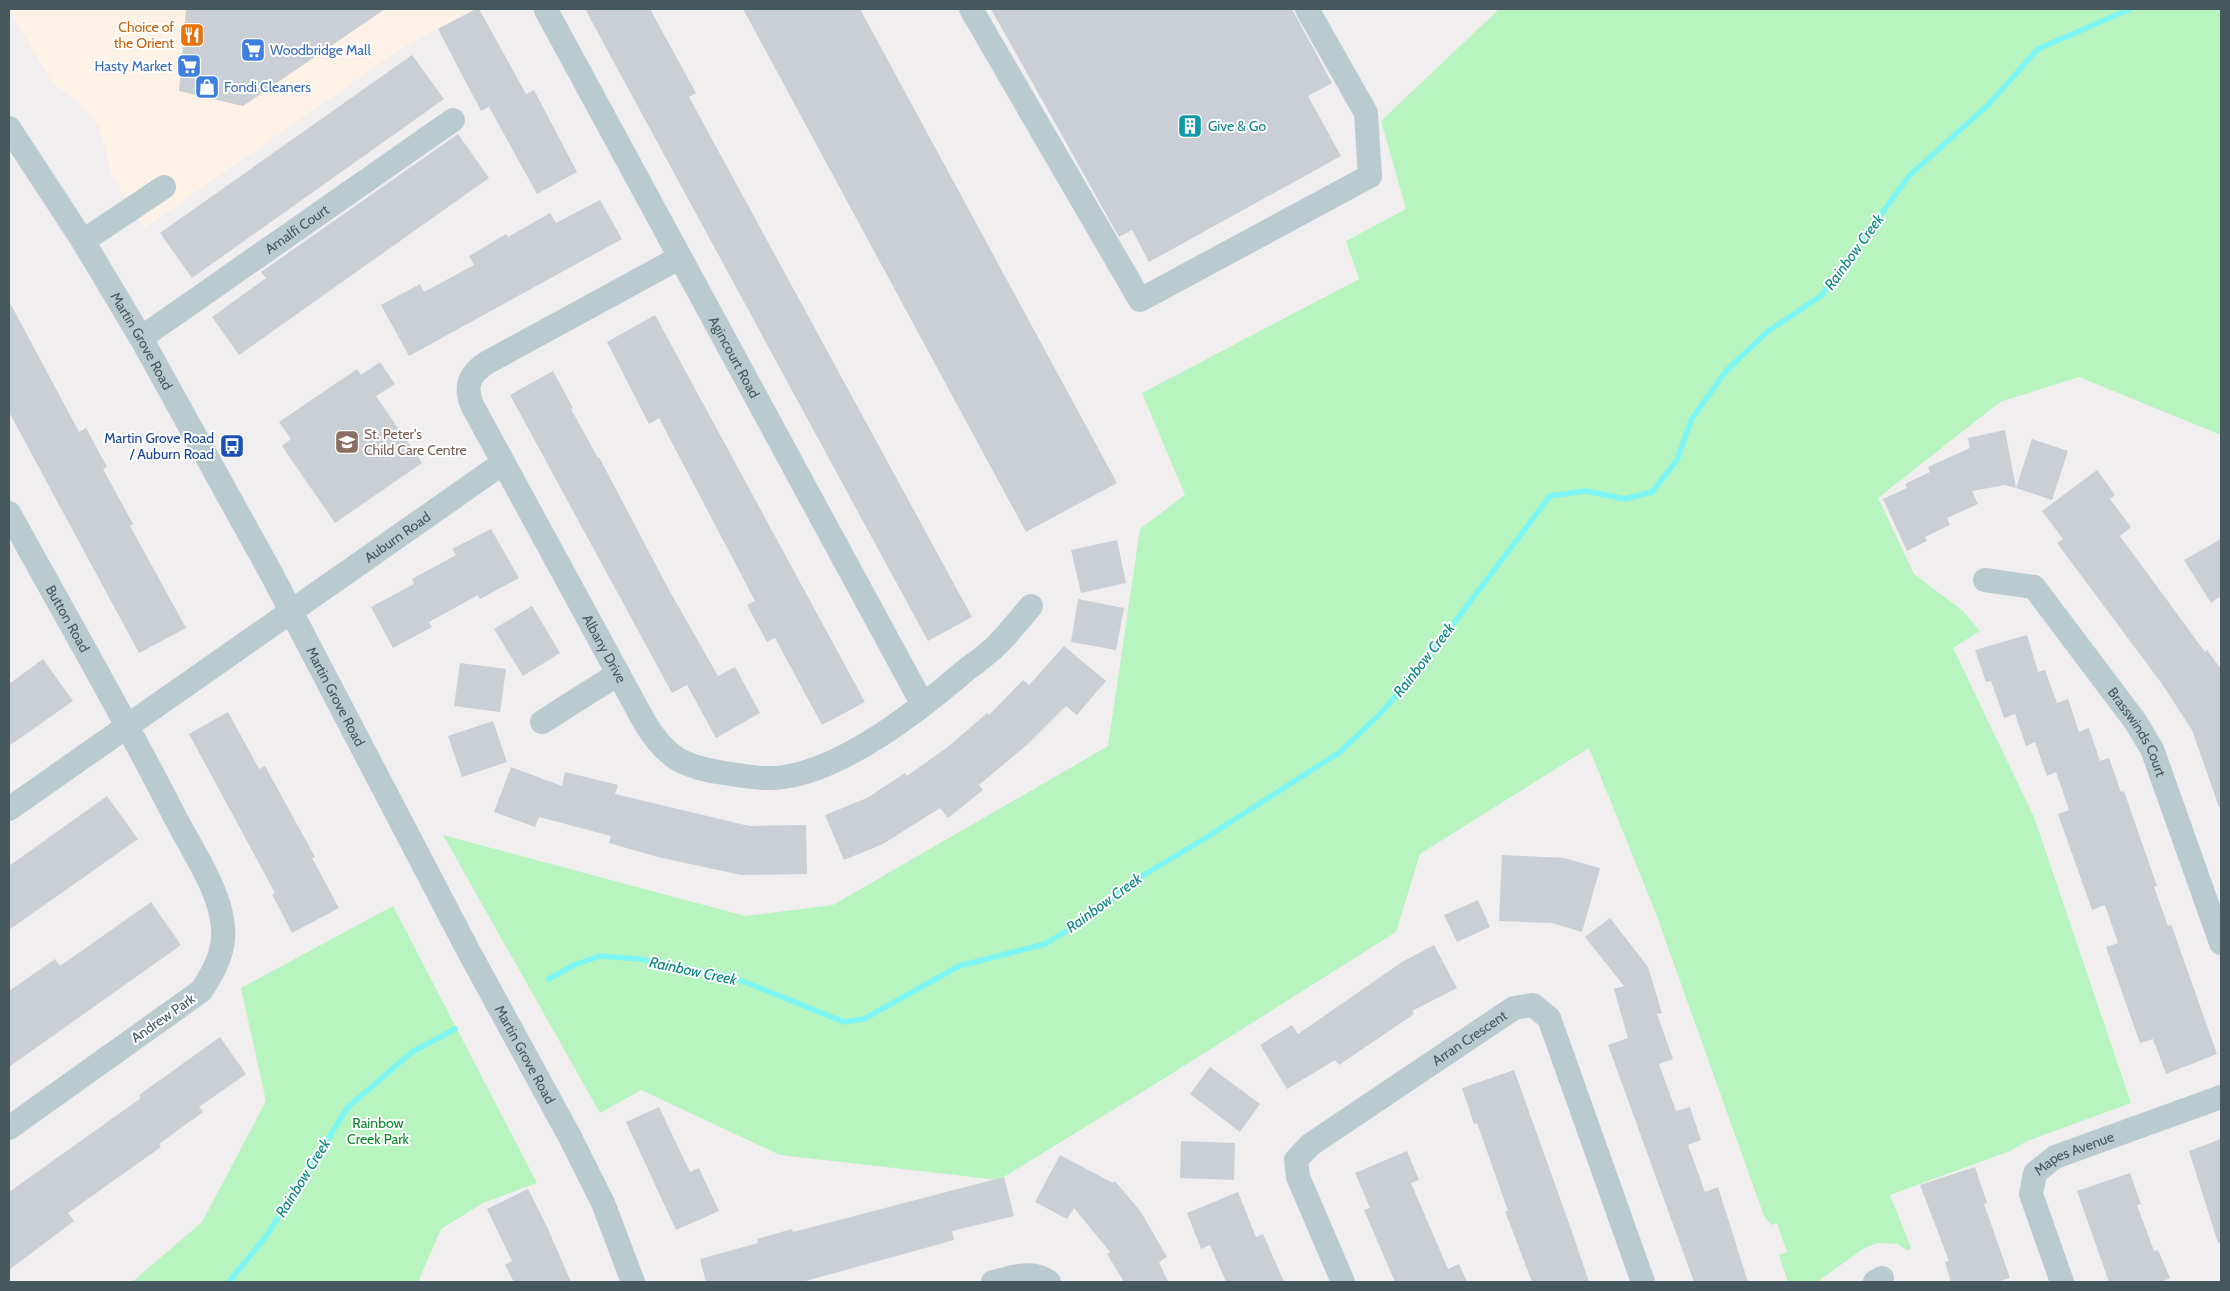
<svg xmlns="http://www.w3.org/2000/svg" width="2230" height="1291" viewBox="0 0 2230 1291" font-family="Cabin,sans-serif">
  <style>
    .commercial { fill: #fef1e5 }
    .green { fill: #b7f4c0 }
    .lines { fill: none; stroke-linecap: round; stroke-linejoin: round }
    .stream { stroke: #7ef6f3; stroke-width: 5.5 }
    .building { fill: #c9cfd4 }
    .minor { stroke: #bacbcf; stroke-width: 24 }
    .labels { text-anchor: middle; stroke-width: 4; stroke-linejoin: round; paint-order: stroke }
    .food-label { font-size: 14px; fill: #c56008; stroke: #fff; text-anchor: end }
    .shop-label { font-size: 14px; fill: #366cbe; stroke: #fff; text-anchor: start }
    .culture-label { font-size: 14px; fill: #0d838f; stroke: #fff; text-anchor: start }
    .street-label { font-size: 14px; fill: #44585e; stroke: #fff }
    .education-label { font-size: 14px; fill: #785e54; stroke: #fff; text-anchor: start }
    .transit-label { font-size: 14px; fill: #164399; stroke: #fff; text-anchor: end }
    .park-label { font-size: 14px; fill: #0c882c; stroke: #fff }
    .water-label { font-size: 15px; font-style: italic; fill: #058480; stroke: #fff }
  </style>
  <rect width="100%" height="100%" fill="#f1eeef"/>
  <path class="commercial" d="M9 9H473L402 48 144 228 112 175 99 126 79 101 53 84Z"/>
  <path class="green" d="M1499 9H2221V435L2079 377 2000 402 1878 498 1914 574 1963 611 1980 631 1953 648 2034 817 2131 1103 2027 1141 2010 1151 1890 1195 1911 1248 1908 1251 1898 1244 1877 1243 1863 1249 1817 1282H1788L1779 1255 1787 1252 1777 1223 1771 1225 1764 1216 1655 911 1589 748 1420 854 1396 932 1160 1081 999 1180 780 1155 641 1090 600 1113 443 835 745 916 833 905 1108 746 1140 529 1185 495 1142 393 1359 279 1346 241 1406 209 1381 121Z
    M393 906 537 1183 483 1203 441 1229 418 1282H132L202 1222 266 1101 241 988Z"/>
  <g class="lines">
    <path class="stream" d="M549 979 574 965 600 956 640 959 732 977 844 1022 864 1019 959 966 1045 944 1073 927 1142 876 1207 837 1340 752 1380 714 1417 672 1550 496 1586 491 1625 499 1652 492 1677 460 1691 420 1726 371 1767 332 1822 295 1909 176 1989 104 2038 49 2130 9
      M229 1282 267 1235 348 1107 412 1052 455 1029"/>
  </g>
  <path class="building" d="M186 9H385L243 106 179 91Z
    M476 9H479L526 94 534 90 577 172 537 194 489 107 481 111 438 29Z
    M585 9H650L696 93 689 97 972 617 928 641Z
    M743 9H860L1117 483 1026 532Z
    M991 9H1292L1332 83 1308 96 1341 156 1149 262 1132 230 1119 237Z
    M412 55 444 99 192 278 160 233Z
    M458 134 489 178 239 355 212 317 266 278 261 272Z
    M600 200 622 239 409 356 381 305 420 284 424 292 474 265 469 256 506 234 508 237 550 213 556 223Z
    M9 301 79 432 86 428 107 467 103 469 133 524 130 526 186 628 139 653 9 412Z
    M655 315 865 702 822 725 775 638 767 642 747 605 755 601 659 418 649 424 607 342Z
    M380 362 395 384 376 396 422 463 335 523 282 446 291 439 279 422 357 369 361 375Z
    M553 371 573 408 571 409 598 458 599 457 669 590 718 676 735 667 760 713 716 738 687 685 672 693 510 395Z
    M2005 430 2016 488 2005 485 1972 491 1978 504 1947 518 1950 525 1925 537 1927 541 1907 551 1883 499 1907 488 1905 484 1930 472 1928 467 1970 448 1968 438Z
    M2032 439 2068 451 2052 500 2016 488Z
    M2097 470 2115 495 2110 499 2131 527 2120 536 2205 652 2207 650 2221 669V806L2219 807 2192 730 2162 684 2057 543 2063 539 2042 511Z
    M491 529 519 578 480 599 478 595 429 622 432 627 393 648 371 607 414 584 412 579 456 555 452 549Z
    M2221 539V596L2211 603 2184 560Z
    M1117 540 1126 583 1081 593 1071 550Z
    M1078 599 1124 608 1116 650 1071 642Z
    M532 606 560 653 523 676 494 629Z
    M2027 635 2038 672 2045 670 2057 703 2068 699 2079 732 2089 728 2100 761 2109 758 2121 792 2124 791 2134 820 2157 886 2154 887 2168 926 2171 924 2217 1054 2166 1074 2153 1039 2140 1043 2106 947 2118 943 2105 905 2092 910 2058 814 2069 810 2056 772 2047 776 2035 742 2026 746 2015 714 2004 718 1991 681 1986 682 1975 650Z
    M1064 646 1106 681 1077 715 1066 706 1029 743 979 785 983 790 948 818 940 808 883 844 844 860 825 815 867 798 905 773 907 776 949 746 987 713 989 715 1023 680 1029 685Z
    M43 659 73 701 9 746V684Z
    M460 663 506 669 500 712 454 706Z
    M228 712 259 769 265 766 315 857 312 858 339 908 292 933 272 894 275 893 189 734Z
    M493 721 507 762 462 777 448 736Z
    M511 767 562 786 565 772 618 785 615 794 749 826 806 825 807 874 741 875 658 857 609 843 611 836 539 817 535 827 494 812Z
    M107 796 138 839 9 930V866Z
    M1502 855 1564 858 1600 868 1582 932 1552 923 1499 921Z
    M1478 900 1490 927 1457 942 1444 915Z
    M151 902 181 945 9 1067V991L55 959 60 966Z
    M1610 918 1648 967 1662 1013 1657 1014 1673 1059 1659 1064 1676 1111 1690 1107 1701 1140 1688 1145 1705 1192 1718 1187 1748 1282H1694L1608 1045 1628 1038 1614 989 1624 986 1585 937Z
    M1434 945 1457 988 1412 1011 1414 1014 1339 1065 1335 1060 1287 1089 1260 1045 1292 1025 1298 1034 1402 962Z
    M220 1037 246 1074 199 1107 203 1112 159 1144 161 1147 68 1213 74 1221 9 1270V1192L141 1098 139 1095Z
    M1210 1067 1260 1104 1240 1132 1190 1094Z
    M1514 1070 1570 1226 1589 1282H1532L1505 1211H1508L1477 1123 1474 1124 1462 1088Z
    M659 1107 690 1172 699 1168 719 1211 676 1230 626 1122Z
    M2221 1139V1243H2218L2189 1151Z
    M1181 1141 1235 1143 1234 1180 1180 1178Z
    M1407 1151 1419 1180 1411 1183 1448 1269 1459 1264 1467 1282H1395L1364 1210 1370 1208 1355 1173Z
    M1060 1155 1113 1183 1115 1181 1141 1212 1167 1257 1159 1262 1168 1282H1124L1107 1254 1110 1252 1074 1208 1067 1219 1035 1202Z
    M1975 1167 1987 1203 1984 1204 2010 1278 1996 1282H1951L1945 1262 1949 1261 1920 1185Z
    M2130 1173 2141 1204 2137 1205 2154 1251 2158 1250 2170 1278 2161 1282H2109L2077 1191Z
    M1004 1177 1014 1216 952 1231 954 1240 802 1282H706L700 1259 758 1243 757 1239 792 1229 793 1232Z
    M528 1189 548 1229 571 1282H514L505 1265 512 1261 487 1209Z
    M1238 1192 1256 1237 1263 1234 1284 1282H1226L1210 1245 1201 1249 1187 1213Z"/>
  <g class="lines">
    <g class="minor">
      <path d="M971 9 1140 300 1370 176 1366 113 1307 9"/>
      <path id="s1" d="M546 10 923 705"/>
      <path id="s2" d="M9 128 83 241 141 338 271 573 469 952 570 1137 603 1203 633 1282"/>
      <path d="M83 241 164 187"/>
      <path id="s3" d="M679 258 488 362C470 373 464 385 472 405L645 723C666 758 684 767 724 773 744 776 764 780 784 777 846 768 919 710 966 670 978 661 991 652 1001 641 1011 630 1021 618 1031 606"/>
      <path id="s4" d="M141 338 453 120"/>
      <path id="s5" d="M9 513C64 613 122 713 174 815 189 845 214 881 221 914 228 944 218 966 201 991L9 1128"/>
      <path id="s6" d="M1985 580 2034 587 2135 721 2152 749 2221 943"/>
      <path d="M542 722 618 674"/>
      <path id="s7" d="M9 809 503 463"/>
      <path d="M993 1282C1011 1278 1033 1269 1049 1282"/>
      <path id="s8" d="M1343 1282 1298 1177 1296 1160 1310 1145 1514 1008 1533 1005 1549 1018 1643 1282"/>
      <path d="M1875 1282 1882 1278"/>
      <path id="s9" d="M2062 1282 2031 1194 2035 1173 2055 1157 2221 1097"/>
    </g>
  </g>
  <defs>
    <symbol id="restaurant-square" viewBox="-11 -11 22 22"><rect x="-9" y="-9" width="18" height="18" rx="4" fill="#e8710a" stroke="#fff"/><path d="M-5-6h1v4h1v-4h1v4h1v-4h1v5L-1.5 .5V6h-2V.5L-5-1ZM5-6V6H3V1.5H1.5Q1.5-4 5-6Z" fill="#fff"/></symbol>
    <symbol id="supermarket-square" viewBox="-11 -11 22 22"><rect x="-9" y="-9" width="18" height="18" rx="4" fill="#3f7fe0" stroke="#fff"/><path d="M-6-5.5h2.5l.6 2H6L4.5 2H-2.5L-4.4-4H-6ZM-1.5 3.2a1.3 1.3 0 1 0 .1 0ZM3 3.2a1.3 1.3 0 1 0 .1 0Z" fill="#fff"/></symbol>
    <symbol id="shop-square" viewBox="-11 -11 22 22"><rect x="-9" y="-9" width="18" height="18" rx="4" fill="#3f7fe0" stroke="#fff"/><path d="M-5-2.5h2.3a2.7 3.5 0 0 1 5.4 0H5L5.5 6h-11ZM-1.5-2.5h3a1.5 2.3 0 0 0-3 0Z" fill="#fff"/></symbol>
    <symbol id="building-square" viewBox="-11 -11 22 22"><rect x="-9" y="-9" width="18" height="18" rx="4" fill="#0f9aa8" stroke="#fff"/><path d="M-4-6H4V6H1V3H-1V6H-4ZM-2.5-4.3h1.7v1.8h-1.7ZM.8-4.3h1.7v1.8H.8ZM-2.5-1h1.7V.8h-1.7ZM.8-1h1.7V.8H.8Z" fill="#fff"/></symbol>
    <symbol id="school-square" viewBox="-11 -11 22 22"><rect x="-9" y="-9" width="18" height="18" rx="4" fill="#8d6e63" stroke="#fff"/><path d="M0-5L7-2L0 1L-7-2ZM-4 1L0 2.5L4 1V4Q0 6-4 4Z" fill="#fff"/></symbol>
    <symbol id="bus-square" viewBox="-11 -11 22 22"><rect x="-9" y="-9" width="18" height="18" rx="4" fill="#1a4fb4" stroke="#fff"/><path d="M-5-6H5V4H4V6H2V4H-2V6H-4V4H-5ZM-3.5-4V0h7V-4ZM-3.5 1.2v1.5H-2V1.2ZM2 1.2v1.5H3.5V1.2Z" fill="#fff"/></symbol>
  </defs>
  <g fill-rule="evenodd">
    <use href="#restaurant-square" x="178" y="21" width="28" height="28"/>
    <use href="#supermarket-square" x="239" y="36" width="28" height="28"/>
    <use href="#supermarket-square" x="175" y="52" width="28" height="28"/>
    <use href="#shop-square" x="193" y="73" width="28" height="28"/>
    <use href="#building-square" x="1176" y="112" width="28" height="28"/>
    <use href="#school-square" x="333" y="428" width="28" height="28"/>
    <use href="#bus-square" x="218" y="432" width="28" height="28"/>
  </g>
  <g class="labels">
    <g class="food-label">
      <text x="174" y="32">Choice of<tspan x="174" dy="16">the Orient</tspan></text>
    </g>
    <g class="shop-label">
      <text x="270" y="55">Woodbridge Mall</text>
      <text x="172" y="71" text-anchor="end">Hasty Market</text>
      <text x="224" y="92">Fondi Cleaners</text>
    </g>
    <g class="culture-label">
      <text x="1208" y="131">Give &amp; Go</text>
    </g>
    <g class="street-label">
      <text dy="5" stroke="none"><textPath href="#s4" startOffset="190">Amalfi Court</textPath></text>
      <text dy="5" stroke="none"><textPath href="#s2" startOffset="251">Martin Grove Road</textPath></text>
      <text dy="5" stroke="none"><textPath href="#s1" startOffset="395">Agincourt Road</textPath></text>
      <text dy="5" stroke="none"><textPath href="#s7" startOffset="474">Auburn Road</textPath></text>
      <text dy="5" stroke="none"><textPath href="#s5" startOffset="121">Button Road</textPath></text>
      <text dy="5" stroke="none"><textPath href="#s3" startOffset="546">Albany Drive</textPath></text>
      <text dy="5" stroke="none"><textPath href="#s2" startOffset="656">Martin Grove Road</textPath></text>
      <text dy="5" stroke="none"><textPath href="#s6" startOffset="228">Brasswinds Court</textPath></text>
      <text transform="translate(163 1018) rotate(-35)" y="5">Andrew Park</text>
      <text dy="5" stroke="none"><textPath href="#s8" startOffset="344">Arran Crescent</textPath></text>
      <text dy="5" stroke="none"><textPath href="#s2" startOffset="1061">Martin Grove Road</textPath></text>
      <text dy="5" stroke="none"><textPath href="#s9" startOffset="159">Mapes Avenue</textPath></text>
    </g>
    <g class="education-label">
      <text x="364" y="439">St. Peter's<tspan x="364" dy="16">Child Care Centre</tspan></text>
    </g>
    <g class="transit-label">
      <text x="214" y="443">Martin Grove Road<tspan x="214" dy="16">/ Auburn Road</tspan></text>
    </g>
    <g class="park-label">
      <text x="378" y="1128">Rainbow<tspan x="378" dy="16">Creek Park</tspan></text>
    </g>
    <g class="water-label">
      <text transform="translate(1854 252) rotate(-54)" y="5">Rainbow Creek</text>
      <text transform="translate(1424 660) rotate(-52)" y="5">Rainbow Creek</text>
      <text transform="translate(1104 903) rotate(-36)" y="5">Rainbow Creek</text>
      <text transform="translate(693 971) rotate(12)" y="5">Rainbow Creek</text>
      <text transform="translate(303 1178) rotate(-58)" y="5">Rainbow Creek</text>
    </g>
  </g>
  <rect width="2230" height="1291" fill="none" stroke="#44585e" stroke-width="20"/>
</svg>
